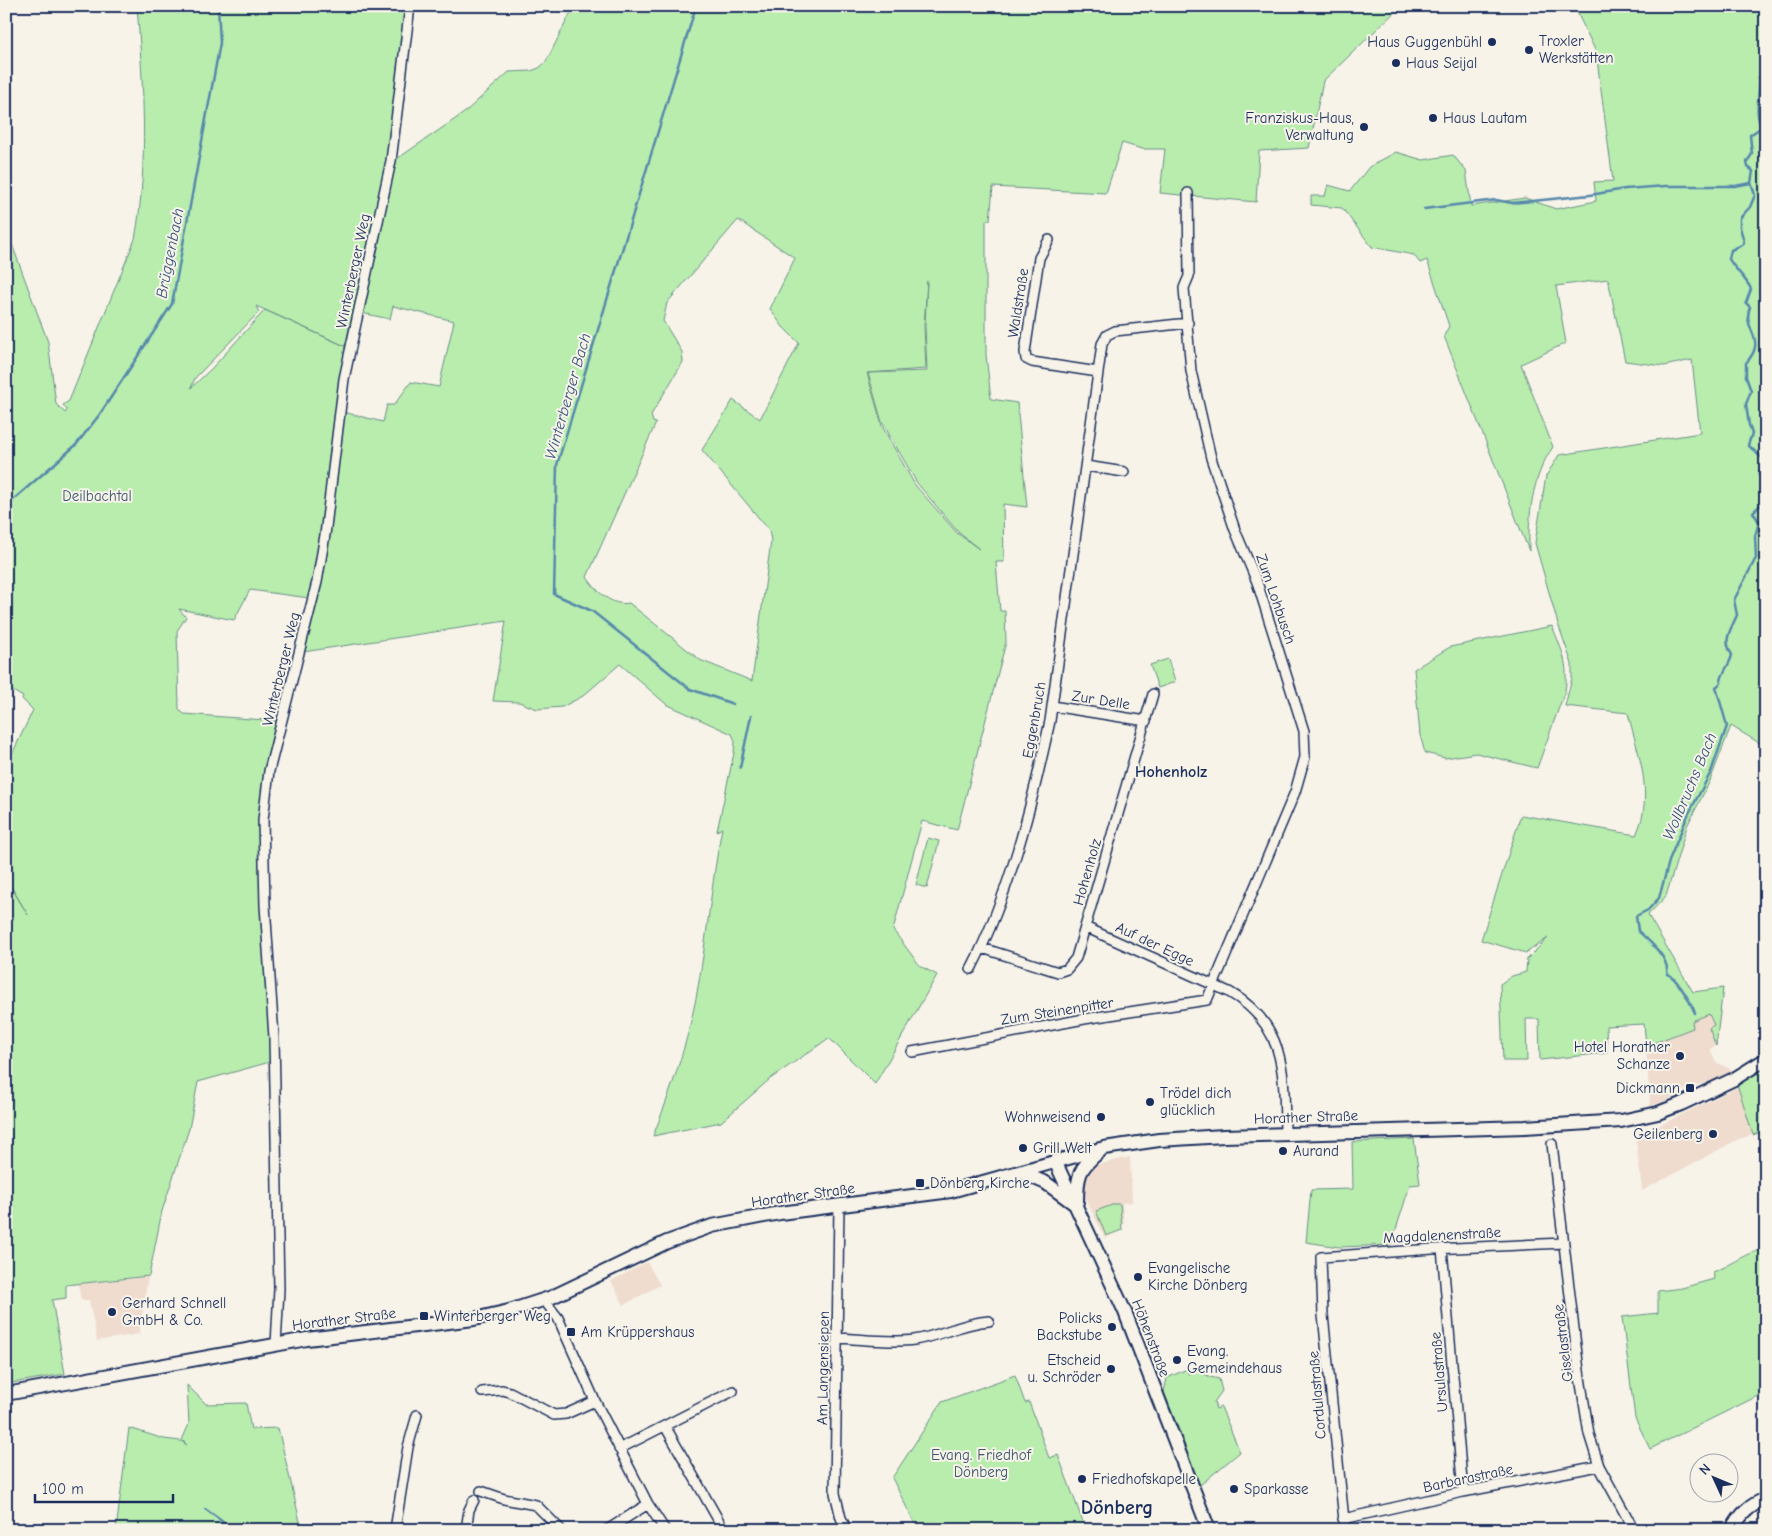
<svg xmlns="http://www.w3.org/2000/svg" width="1772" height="1536" viewBox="0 0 1772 1536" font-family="'Comic Neue',sans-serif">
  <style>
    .built { fill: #efdccf }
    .green { fill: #b8edae; stroke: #6a8e86; fill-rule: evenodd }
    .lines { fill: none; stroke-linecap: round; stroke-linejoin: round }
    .stream { stroke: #5788ac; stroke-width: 2.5 }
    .street-casing { stroke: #1b2f5e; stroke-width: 12 }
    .secondary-casing { stroke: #1b2f5e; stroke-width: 16 }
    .street { stroke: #f7f3e8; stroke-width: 9 }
    .secondary { stroke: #f7f3e8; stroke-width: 12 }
    .poi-dot { fill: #1b2f5e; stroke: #f7f3e8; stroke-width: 2 }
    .labels { text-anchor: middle; stroke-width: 4; stroke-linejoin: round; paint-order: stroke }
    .poi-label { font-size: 15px; fill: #1b2f5e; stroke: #f7f3e8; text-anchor: start }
    .street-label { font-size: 15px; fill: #1b2f5e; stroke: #f7f3e8 }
    .park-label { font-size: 15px; fill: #3a556e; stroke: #f7f3e8 }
    .water-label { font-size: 16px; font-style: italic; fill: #34547e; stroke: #f7f3e8 }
    .neighbourhood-label { font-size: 16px; font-weight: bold; fill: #1b2f5e; stroke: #f7f3e8 }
    .district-label { font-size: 20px; font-weight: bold; fill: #1b2f5e; stroke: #f7f3e8 }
  </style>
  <rect width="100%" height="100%" fill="#f7f3e8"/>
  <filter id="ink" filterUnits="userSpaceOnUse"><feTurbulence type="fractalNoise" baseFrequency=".02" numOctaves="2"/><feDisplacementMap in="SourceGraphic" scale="10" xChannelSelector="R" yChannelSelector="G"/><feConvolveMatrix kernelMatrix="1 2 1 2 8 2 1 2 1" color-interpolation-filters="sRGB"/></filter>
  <g filter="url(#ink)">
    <path class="built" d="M1709 1013 1714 1025 1709 1028 1716 1046 1710 1049 1716 1062 1734 1071 1712 1081 1690 1087 1662 1103 1650 1106 1646 1046 1693 1028 1691 1022Z
      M1738 1087 1753 1135 1739 1139 1642 1191 1635 1132 1656 1127Z
      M1130 1157 1132 1202 1122 1203 1124 1224 1105 1239 1086 1199 1084 1187 1088 1175 1096 1165Z
      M647 1262 660 1285 624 1305 611 1281Z
      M148 1277 139 1334 97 1341 89 1300H81L78 1284Z"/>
    <path class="green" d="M137 6H407L386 165 345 347 322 534 309 598 250 590 234 620 179 609 186 617 177 631 179 709 184 714 278 721 263 781 260 817 270 982V1062L198 1082 189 1129 162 1211 149 1276 66 1285V1298L52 1300 65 1374 6 1384V879L28 915 6 878V767L33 710 22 699 23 697 6 687V228L48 342 56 404 65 413 67 410 63 405 69 401 135 239C149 164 143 82 137 6ZM256 306 345 346 265 310 212 368 191 388 195 378 259 312Z
      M574 6H1401L1323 81 1309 148 1259 151 1256 202 1160 193 1165 149H1142L1122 143 1106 193 993 187 990 220H986V355L991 399 1017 403 1027 507 1003 504 1004 562H996L1000 611H1005L1006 642 957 830 922 821 893 930 920 966 937 975 875 1084 829 1038 770 1079 721 1122 653 1136C671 1091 687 1045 696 998 707 941 711 884 722 828L717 831 734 753 735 741 732 734 666 704 620 664 583 696 562 707 537 709 519 702 493 701 506 621 303 652 343 412 383 422 387 405H394L411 382 439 387 454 321 393 306 390 319 361 313 371 278 394 161 464 113 509 72 531 71 539 68 546 62ZM738 220 795 258 770 309 783 327 799 343 760 419 733 400 702 450 769 530 771 541 752 681 700 660 629 603C612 607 595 590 587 577L656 423 653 422 651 415 683 362 682 352 663 321 667 303ZM927 281 925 326 927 371 868 373 882 422 917 483 958 532 979 549 957 533 915 485 882 426 867 373 926 369 924 326Z
      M1574 6H1766V747L1731 726 1710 781 1687 826 1666 896 1648 915 1693 992 1723 988 1716 1046 1709 1028 1714 1025 1709 1014 1692 1021 1693 1028 1646 1046 1644 1024 1606 1026 1607 1053 1540 1060 1539 1019H1526L1527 1061H1503L1500 984 1512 976 1526 972 1527 959 1548 938 1526 953 1481 940 1521 815 1636 835C1655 794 1638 755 1628 713L1565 706 1572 678V664L1558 624 1535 543 1546 476 1559 455 1700 433 1692 360 1664 366 1625 361 1608 279 1556 286 1566 343 1521 364 1553 447C1532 476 1528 516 1529 551L1444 336 1449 326 1427 260 1420 263 1414 255 1372 247 1342 208 1311 205V196H1325L1328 185 1350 191 1369 167 1396 152 1423 160 1453 155 1466 171 1471 206 1525 198 1556 209 1596 201 1594 182 1613 181 1596 52Z
      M1552 626C1562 650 1569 664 1565 691L1537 768 1476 753 1445 758 1425 753 1420 735 1414 669 1450 647Z
      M1168 659 1175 682 1158 688 1150 665Z
      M928 838 939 841 927 888 916 885Z
      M1766 1063V1130L1753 1135 1737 1084Z
      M1414 1139 1420 1184 1410 1185 1391 1245 1339 1247 1306 1242 1311 1190 1353 1189 1352 1142Z
      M1115 1204H1120L1122 1230 1106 1236 1096 1211Z
      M1766 1239V1392L1650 1449 1635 1418 1622 1317 1658 1313V1291L1682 1288 1714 1279 1713 1272C1730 1266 1743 1255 1760 1250Z
      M1187 1369 1188 1374 1198 1370 1210 1377 1219 1379 1222 1391 1214 1402 1216 1409 1221 1407 1240 1452 1200 1485 1164 1392 1167 1378Z
      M1015 1375 1025 1403 1029 1402 1049 1458 1058 1455 1086 1530H918L892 1478 942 1402Z
      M187 1385 206 1404 246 1403 251 1429 278 1428 302 1530H116L129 1428 164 1439 181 1441 187 1445 182 1440 189 1424Z"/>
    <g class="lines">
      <path class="stream" d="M696 6 557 465 554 594 592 611 690 689 733 704
        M1762 6 1766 11
        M1766 69 1759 77C1761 94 1753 112 1762 127L1750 135 1752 154 1747 162 1748 167 1753 171 1751 183 1755 195 1750 207 1740 218V227L1744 242 1742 245 1731 250 1729 259C1735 270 1746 278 1751 289L1746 303 1750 307C1741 331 1769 338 1746 363V377L1751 391 1746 404 1749 425 1752 434 1748 445 1763 459 1759 474 1766 490
        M1424 209 1496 200 1512 203 1590 195 1625 189 1666 186H1735L1751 183
        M6 506 76 445 100 414 172 304 220 43 218 6
        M740 768 751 716
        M1695 1013C1691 1003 1676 976 1667 974 1670 958 1648 940 1638 931L1636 916 1648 910 1659 898 1670 858 1688 815 1711 772 1727 726 1716 687 1721 683C1720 675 1730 665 1732 655 1722 639 1731 630 1737 615L1734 600 1756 558 1755 536 1759 522 1753 512 1766 500
        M205 1509 234 1530"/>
      <defs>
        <path id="street" d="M1049 240 1039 258 1025 352 1026 359 1032 362 1098 372
          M1086 466 1124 472
          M1052 706 1146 721
          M1085 927 1229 992C1287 1025 1284 1075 1285 1133
          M982 948 1058 972 1067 969 1076 958 1153 694
          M971 969C1010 893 1032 804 1050 721L1102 344 1107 335 1115 331 1188 323
          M912 1052 1084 1019 1207 1000 1295 792 1305 757 1304 731 1257 582 1235 530 1211 458 1191 371 1184 288 1189 276 1188 193
          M1552 1144 1579 1371 1589 1434 1599 1466 1634 1530
          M839 1205 835 1493 841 1518 847 1530
          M1442 1248 1463 1492
          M544 1300 558 1318 595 1401 648 1504 665 1530
          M837 1338C863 1339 889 1343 914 1340 941 1336 961 1323 989 1321
          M276 1345 279 1289 274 1037 265 905 263 820 269 771 317 582 325 535 344 379 391 161 410 6
          M482 1392 502 1390 510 1392 554 1415 566 1414 595 1401
          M665 1426 724 1530
          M619 1449 733 1391
          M481 1491 504 1499 536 1505 561 1530
          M1343 1519 1463 1492 1599 1466
          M395 1530 408 1447 417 1415
          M466 1530 469 1510 474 1500
          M607 1530 648 1504
          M1345 1530 1323 1315 1321 1257 1433 1249 1564 1243"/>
        <path id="secondary" d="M1055 1161 1125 1312 1209 1530
          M1020 1172 1046 1183 1076 1205
          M1077 1202C1077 1175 1079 1168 1100 1151
          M6 1394 307 1339 474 1319 509 1311 552 1297 667 1242 712 1226 780 1213 951 1191 1104 1148 1159 1140 1224 1136 1525 1127 1621 1121 1658 1113 1681 1104 1734 1079 1766 1059
          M1732 1530C1740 1515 1749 1505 1766 1499"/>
      </defs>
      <use href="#street" class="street-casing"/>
      <use href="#secondary" class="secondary-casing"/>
      <use href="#street" class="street"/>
      <use href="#secondary" class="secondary"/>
    </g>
  </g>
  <g class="poi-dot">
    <circle cx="1492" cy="42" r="5"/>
    <circle cx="1529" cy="50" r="5"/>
    <circle cx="1396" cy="63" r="5"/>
    <circle cx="1433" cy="118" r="5"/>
    <circle cx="1364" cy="127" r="5"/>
    <circle cx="1680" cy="1056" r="5"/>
    <rect x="1685" y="1083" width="10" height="10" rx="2.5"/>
    <circle cx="1150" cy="1102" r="5"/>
    <circle cx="1101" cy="1117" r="5"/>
    <circle cx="1713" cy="1134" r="5"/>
    <circle cx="1023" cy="1148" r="5"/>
    <circle cx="1283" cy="1151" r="5"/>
    <rect x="915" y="1178" width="10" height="10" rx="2.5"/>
    <circle cx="1138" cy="1277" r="5"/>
    <circle cx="112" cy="1312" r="5"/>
    <rect x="419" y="1311" width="10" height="10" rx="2.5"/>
    <circle cx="1112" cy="1327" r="5"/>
    <rect x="566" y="1327" width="10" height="10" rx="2.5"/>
    <circle cx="1177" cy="1360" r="5"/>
    <circle cx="1111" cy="1369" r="5"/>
    <circle cx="1082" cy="1479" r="5"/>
    <circle cx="1234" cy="1489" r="5"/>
  </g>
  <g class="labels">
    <g class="poi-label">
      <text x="1539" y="46">Troxler<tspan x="1539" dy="17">Werkstätten</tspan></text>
      <text x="1482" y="47" text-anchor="end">Haus Guggenbühl</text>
      <text x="1406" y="68">Haus Seijal</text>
      <text x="1354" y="123" text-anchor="end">Franziskus-Haus,<tspan x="1354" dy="17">Verwaltung</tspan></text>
      <text x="1443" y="123">Haus Lautam</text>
      <text x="1670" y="1052" text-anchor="end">Hotel Horather<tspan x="1670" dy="17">Schanze</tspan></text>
      <text x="1680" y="1093" text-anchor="end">Dickmann</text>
      <text x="1160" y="1098">Trödel dich<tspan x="1160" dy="17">glücklich</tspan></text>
      <text x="1091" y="1122" text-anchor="end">Wohnweisend</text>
      <text x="1703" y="1139" text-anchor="end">Geilenberg</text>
      <text x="1033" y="1153">Grill Welt</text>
      <text x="1293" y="1156">Aurand</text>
      <text x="930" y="1188">Dönberg Kirche</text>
      <text x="1148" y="1273">Evangelische<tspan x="1148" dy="17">Kirche Dönberg</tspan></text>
      <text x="122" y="1308">Gerhard Schnell<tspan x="122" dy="17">GmbH &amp; Co.</tspan></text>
      <text x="434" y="1321">Winterberger Weg</text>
      <text x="1102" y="1323" text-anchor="end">Policks<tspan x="1102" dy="17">Backstube</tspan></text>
      <text x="581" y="1337">Am Krüppershaus</text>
      <text x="1187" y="1356">Evang.<tspan x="1187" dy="17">Gemeindehaus</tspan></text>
      <text x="1101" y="1365" text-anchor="end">Etscheid<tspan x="1101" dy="17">u. Schröder</tspan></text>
      <text x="1092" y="1484">Friedhofskapelle</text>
      <text x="1244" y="1494">Sparkasse</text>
    </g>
    <g class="street-label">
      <text transform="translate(353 271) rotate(-78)" y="5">Winterberger Weg</text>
      <text transform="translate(1018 303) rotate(-81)" y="5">Waldstraße</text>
      <text transform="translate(1276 599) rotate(71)" y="5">Zum Lohbusch</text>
      <text transform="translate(281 669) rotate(-76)" y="5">Winterberger Weg</text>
      <text transform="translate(1101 700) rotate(9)" y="5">Zur Delle</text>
      <text transform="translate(1034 720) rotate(-80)" y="5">Eggenbruch</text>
      <text transform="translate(1087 872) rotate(-74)" y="5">Hohenholz</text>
      <text transform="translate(1155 944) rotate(25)" y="5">Auf der Egge</text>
      <text transform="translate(1057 1011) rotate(-9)" y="5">Zum Steinenpitter</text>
      <text transform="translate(1306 1117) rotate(-2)" y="5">Horather Straße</text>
      <text transform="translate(803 1195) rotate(-8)" y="5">Horather Straße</text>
      <text transform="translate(1442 1235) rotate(-3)" y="5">Magdalenenstraße</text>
      <text transform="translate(344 1319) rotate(-7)" y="5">Horather Straße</text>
      <text transform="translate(1151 1338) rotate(69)" y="5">Höhenstraße</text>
      <text transform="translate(1563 1343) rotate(-97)" y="5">Giselastraße</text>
      <text transform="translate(823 1368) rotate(-89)" y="5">Am Langensiepen</text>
      <text transform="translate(1439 1372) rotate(-95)" y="5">Ursulastraße</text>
      <text transform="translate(1317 1395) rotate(-95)" y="5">Cordulastraße</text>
      <text transform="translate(1468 1478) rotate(-12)" y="5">Barbarastraße</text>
    </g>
    <g class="park-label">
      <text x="97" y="501">Deilbachtal</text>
      <text x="981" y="1460">Evang. Friedhof<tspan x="981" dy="17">Dönberg</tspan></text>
    </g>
    <g class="water-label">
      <text transform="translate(169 253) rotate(-79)" y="6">Brüggenbach</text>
      <text transform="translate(567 396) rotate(-74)" y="6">Winterberger Bach</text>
      <text transform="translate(1689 786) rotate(-67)" y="6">Wollbruchs Bach</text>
    </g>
    <g class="neighbourhood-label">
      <text x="1171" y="777">Hohenholz</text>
    </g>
    <g class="district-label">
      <text x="1117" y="1514">Dönberg</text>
    </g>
  </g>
  <rect width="1772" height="1536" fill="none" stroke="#f7f3e8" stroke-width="25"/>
  <rect x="12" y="12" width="1747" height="1511" fill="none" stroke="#1b2f5e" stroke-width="2" filter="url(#ink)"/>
  <g transform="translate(1714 1478) rotate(314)"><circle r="24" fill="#f7f3e8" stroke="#9fa5b1"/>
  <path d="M0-4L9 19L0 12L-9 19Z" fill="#1b2f5e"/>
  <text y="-8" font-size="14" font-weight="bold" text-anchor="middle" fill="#1b2f5e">N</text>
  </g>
  <path d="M35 1494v8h138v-8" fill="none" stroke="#1b2f5e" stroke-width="2.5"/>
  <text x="42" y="1494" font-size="15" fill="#1b2f5e" stroke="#f7f3e8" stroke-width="4" paint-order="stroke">100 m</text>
</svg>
